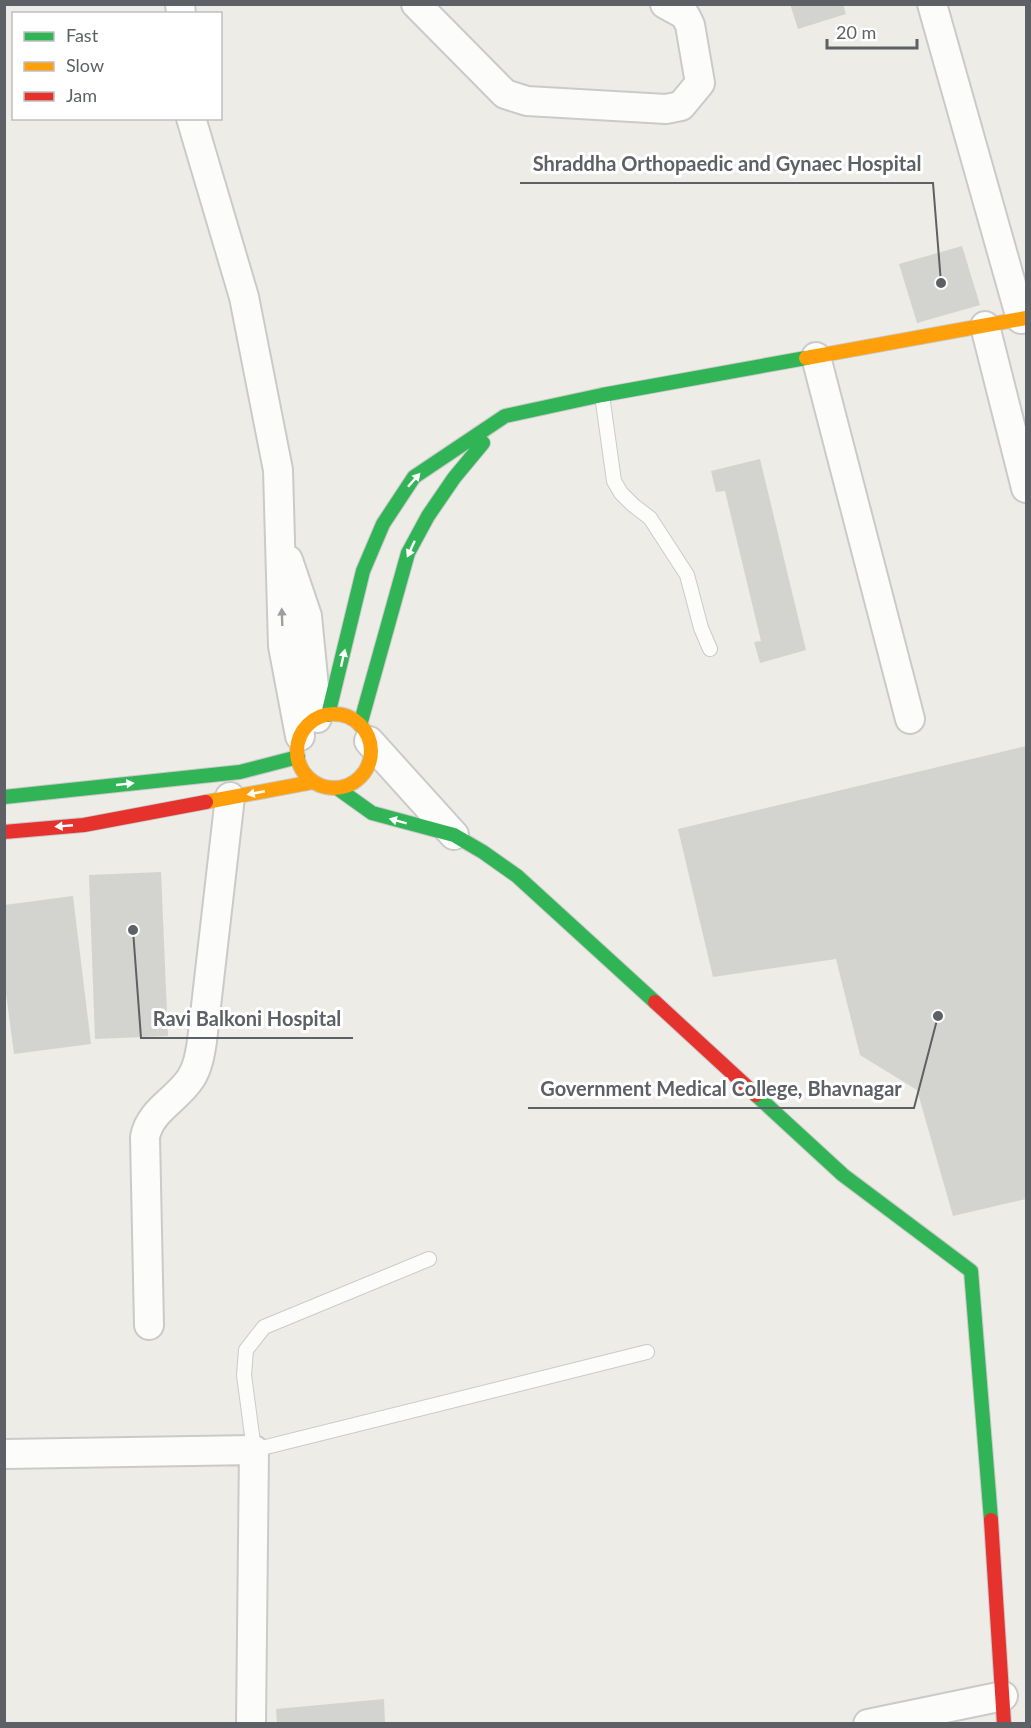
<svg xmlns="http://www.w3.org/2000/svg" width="1031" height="1728" viewBox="0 0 1031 1728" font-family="Lato,sans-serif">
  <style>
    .building { fill: #d3d3d0 }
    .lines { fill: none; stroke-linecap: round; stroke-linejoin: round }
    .lane-casing { stroke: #cacaca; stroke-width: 16 }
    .street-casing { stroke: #cacaca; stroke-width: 32 }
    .fast-casing { stroke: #c9c9c9; stroke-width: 16 }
    .slow-casing { stroke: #c9c9c9; stroke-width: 16 }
    .jam-casing { stroke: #c9c9c9; stroke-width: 16 }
    .lane { stroke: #fcfcfb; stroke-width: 14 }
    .street { stroke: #fcfcfb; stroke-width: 28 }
    .fast { stroke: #30b455; stroke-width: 14 }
    .slow { stroke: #ff9f0a; stroke-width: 14 }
    .jam { stroke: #e5322d; stroke-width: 14 }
    .oneway { fill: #fff }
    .oneway2 { fill: #9d9ea1 }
    .leader { fill: none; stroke: #5d6065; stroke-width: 2 }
    .callout-dot { fill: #5d6065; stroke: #fff; stroke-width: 2 }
    .callout-label { font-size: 20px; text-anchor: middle; font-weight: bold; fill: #5d6065; stroke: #fff; stroke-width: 6; stroke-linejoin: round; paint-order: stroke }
  </style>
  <rect width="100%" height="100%" fill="#edece7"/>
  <path class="building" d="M790 4H843L846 14 798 29Z
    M962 246 980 305 917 323 899 264Z
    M760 459 806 650 760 663 754 642 761 641 725 491 716 492 711 471Z
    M1026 746V1199L953 1216 917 1090 860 1055 836 959 713 977 678 829Z
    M161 872 168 1036 95 1039 89 875Z
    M73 896 91 1044 14 1054 4 978V905Z
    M384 1699 385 1724H277L276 1709Z"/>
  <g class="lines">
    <defs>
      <path id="lane" d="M602 395 614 481 621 493 633 505 650 518 687 575 701 628 710 649
        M429 1259 264 1327 246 1350 244 1375 254 1450 647 1352"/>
      <path id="street" d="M180 4 181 14
        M416 4 505 94 527 101 666 109 681 106 700 83 690 25 685 15 665 4
        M932 4 1021 319
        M191 118 244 297 278 470 283 646 300 736
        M985 326 1026 488
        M816 357 910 719
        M288 560 307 616 317 718
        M369 741 454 835
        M149 1325 145 1137C150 1110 177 1100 191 1078 198 1067 200 1054 202 1041L230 797
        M4 1454 254 1450 251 1724
        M868 1724 1003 1696"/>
      <path id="fast" d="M328 715 363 571 383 524 414 477 505 416 602 395 806 358
        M360 725 408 553 428 516 454 478 483 443
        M337 788 372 813 454 835 483 852 517 876 655 1002
        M4 797 240 772 298 757
        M756 1095 843 1175 971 1271 991 1520"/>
      <path id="slow" d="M806 358 1026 318
        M297 751a37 37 0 1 1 74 0a37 37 0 1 1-74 0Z
        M206 802 313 782"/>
      <path id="jam" d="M4 832 84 825 206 802
        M655 1002 756 1095
        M991 1520 1004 1724"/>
    </defs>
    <use href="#lane" class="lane-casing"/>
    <use href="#street" class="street-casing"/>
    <use href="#fast" class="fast-casing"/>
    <use href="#slow" class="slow-casing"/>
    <use href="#jam" class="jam-casing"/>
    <use href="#lane" class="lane"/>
    <use href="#street" class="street"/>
    <use href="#fast" class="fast"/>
    <use href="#slow" class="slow"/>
    <use href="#jam" class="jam"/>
  </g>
  <defs><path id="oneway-solid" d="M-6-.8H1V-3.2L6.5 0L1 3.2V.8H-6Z" transform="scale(1.5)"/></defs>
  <g class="oneway">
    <use href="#oneway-solid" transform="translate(414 480) rotate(-48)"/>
    <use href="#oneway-solid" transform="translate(411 549) rotate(115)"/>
    <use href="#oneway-solid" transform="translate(343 658) rotate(-77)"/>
    <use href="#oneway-solid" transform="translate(125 784) rotate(-6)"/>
    <use href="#oneway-solid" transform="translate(256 793) rotate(169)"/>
    <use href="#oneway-solid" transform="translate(398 821) rotate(-165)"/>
    <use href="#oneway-solid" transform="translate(64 826) rotate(175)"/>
  </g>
  <use class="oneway2" href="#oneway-solid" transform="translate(282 617) rotate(-92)"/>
  <path class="leader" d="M941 283L933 183H520M133 930L141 1038H353M938 1016L914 1108H528"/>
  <g class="callout-dot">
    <circle cx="941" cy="283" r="6"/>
    <circle cx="133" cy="930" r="6"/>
    <circle cx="938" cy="1016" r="6"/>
  </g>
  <g class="callout-label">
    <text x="727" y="171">Shraddha Orthopaedic and Gynaec Hospital</text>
    <text x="247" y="1026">Ravi Balkoni Hospital</text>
    <text x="721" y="1096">Government Medical College, Bhavnagar</text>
  </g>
  <rect width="1031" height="1728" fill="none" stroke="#5d6065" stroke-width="12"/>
  <rect x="12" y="12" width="210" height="108" fill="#ffffff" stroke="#bebfc1" stroke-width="1.5"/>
  <rect x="24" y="32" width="30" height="9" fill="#30b455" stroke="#bebfc1" stroke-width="1.5"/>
  <text x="66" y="42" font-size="18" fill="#5d6065">Fast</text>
  <rect x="24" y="62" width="30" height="9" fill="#ff9f0a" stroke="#bebfc1" stroke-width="1.5"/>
  <text x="66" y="72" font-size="18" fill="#5d6065">Slow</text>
  <rect x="24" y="92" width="30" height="9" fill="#e5322d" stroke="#bebfc1" stroke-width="1.5"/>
  <text x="66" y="102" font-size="18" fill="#5d6065">Jam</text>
  <path d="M827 39v9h90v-9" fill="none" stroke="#5d6065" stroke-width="3"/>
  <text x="836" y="39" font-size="18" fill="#5d6065" stroke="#ffffff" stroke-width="4.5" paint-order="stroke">20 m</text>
</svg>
